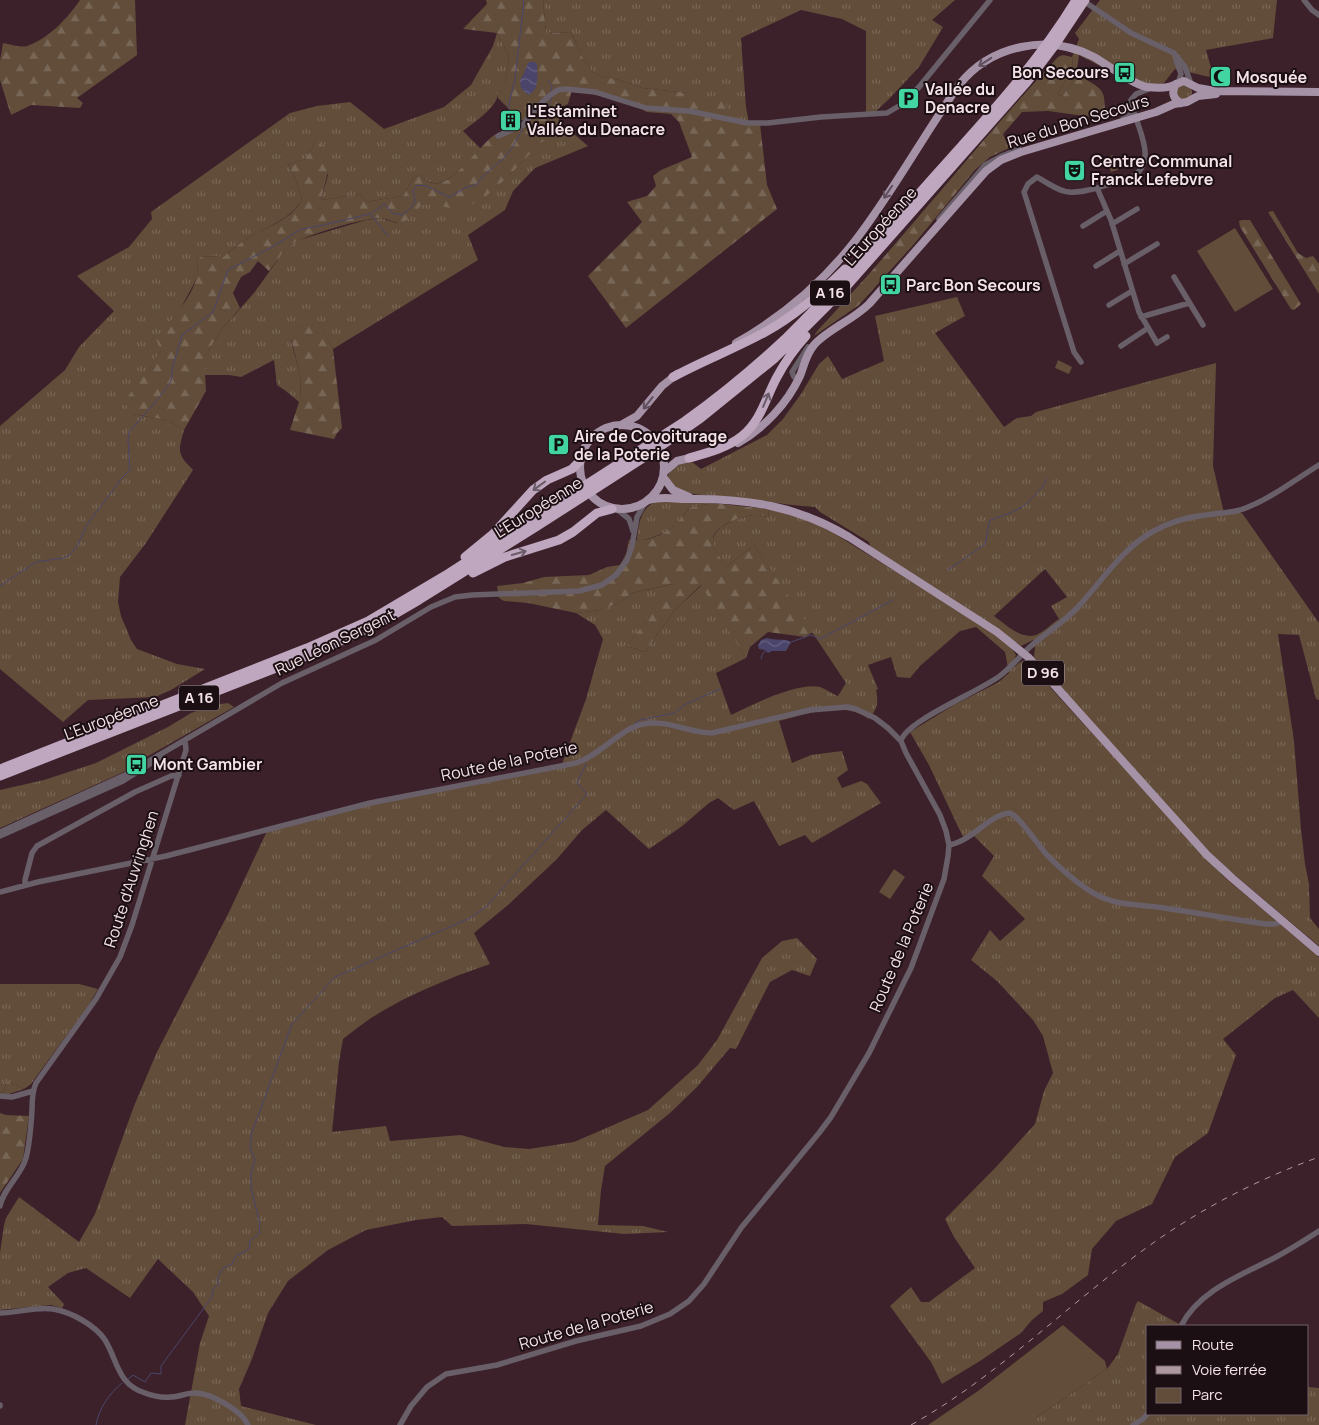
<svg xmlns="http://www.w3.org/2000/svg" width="1319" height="1425" viewBox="0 0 1319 1425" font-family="Manrope,sans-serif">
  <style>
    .grass { fill: url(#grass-tufts); fill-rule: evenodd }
    .forest { fill: url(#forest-firs) }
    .green { fill: #614d39 }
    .water { fill: url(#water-waves) }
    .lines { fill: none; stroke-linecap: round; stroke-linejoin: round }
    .stream { stroke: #4b456c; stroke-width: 1 }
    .minor { stroke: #685f69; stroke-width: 5.5 }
    .major { stroke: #a692a7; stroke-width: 8 }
    .highway { stroke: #bea7bf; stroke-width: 9 }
    .rail { stroke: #ae989f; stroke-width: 1; stroke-dasharray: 6 6; stroke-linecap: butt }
    .oneway { stroke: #60505d }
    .oneway2 { stroke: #6c5b69 }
    .labels { text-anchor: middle; stroke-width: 4; stroke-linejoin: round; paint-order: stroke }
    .shield { fill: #1b0f13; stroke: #b3a3a7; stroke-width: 1 }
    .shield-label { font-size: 15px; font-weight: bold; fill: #f4e2e7 }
    .poi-label { font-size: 16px; font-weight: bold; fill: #f4e2e7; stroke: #1b0f13; text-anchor: start }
    .street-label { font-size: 16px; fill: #f4e2e7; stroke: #1b0f13 }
  </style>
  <defs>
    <pattern id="grass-tufts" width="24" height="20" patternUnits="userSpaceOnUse" patternTransform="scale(1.25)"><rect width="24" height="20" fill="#614d39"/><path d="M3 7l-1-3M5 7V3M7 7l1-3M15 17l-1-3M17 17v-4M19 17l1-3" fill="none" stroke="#786656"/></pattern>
    <pattern id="forest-firs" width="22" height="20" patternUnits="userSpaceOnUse" patternTransform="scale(1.25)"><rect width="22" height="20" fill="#614d39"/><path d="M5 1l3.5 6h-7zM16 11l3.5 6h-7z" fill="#786656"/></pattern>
    <pattern id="water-waves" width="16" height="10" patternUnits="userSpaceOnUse" patternTransform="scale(1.25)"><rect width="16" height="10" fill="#4b456c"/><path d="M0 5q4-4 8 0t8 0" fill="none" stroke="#666081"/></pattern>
  </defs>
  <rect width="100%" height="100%" fill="#3c212a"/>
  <path class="grass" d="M543 0H955L932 20 943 27 919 67 889 99 874 113H866V31L842 19 801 10 741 38 746 107 749 123 728 121 688 93 642 88 619 80 597 75 592 71 583 58 571 32 546 33Z
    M1100 0H1277L1273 38 1206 50 1214 78 1175 69 1163 84 1142 88 1079 55 1077 69 1079 75 1073 80 1062 97 1058 94 1073 66 1072 57 1079 39 1075 33Z
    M497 33 509 56 505 86 498 93C498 107 473 123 463 131L481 149C471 159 448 186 433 183 428 182 423 178 419 175L413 178 403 196 365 202 361 194 321 200 328 175 316 142 305 159 288 165 295 178 302 200C291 219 263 229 245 240 237 245 230 251 223 257L202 256 197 260V278L182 306 161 351 146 373 132 414 167 420 184 430C178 452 177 454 193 470L146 543 120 577 118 602 121 616 131 640 137 649 177 664 205 669 171 690 155 697 88 700 63 722 0 669V426L65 370 79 347 114 311 77 276 129 247 152 219 151 212 290 113 317 106 350 102 384 129 444 107 471 85 493 46Z
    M1176 92a8 8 0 1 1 16 0a8 8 0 1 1-16 0Z
    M566 132 575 135 588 146 535 168 513 191 505 210 468 235 478 260 333 349 310 309 291 341 300 374 301 401 299 402 286 391 277 385 274 360 241 377 229 375H204V357L223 328 254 293 287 247 299 240 366 220 381 218 396 223 408 219 423 203 441 205 510 175 541 141 557 138Z
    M957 297 965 316 935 333 1004 427 1017 418 1031 416 1036 412 1216 363 1213 466 1224 513H1242L1319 623V700L1316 699 1299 635 1278 634 1294 741 1301 829 1305 864 1309 884 1310 918 1319 929V946L1217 860 1178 818 1034 657 1035 648 1033 640 1021 646C972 609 919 581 870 546L869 542 820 512 815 507C788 506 761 500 734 497 718 495 700 497 685 492 676 490 672 485 667 479 670 466 680 464 692 462L701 469 767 435 783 419 801 394 819 364 828 356 842 379 884 361 875 316ZM1045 569 1067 597 1051 606 1059 619C1052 623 1044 632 1036 635 1021 640 1005 624 994 616Z
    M658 501 705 503H712L689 508C675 528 662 537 637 541 638 524 641 506 658 501Z
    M769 509 802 518 830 531 1006 640 1016 655 1013 662 1014 667C1017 665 1020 661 1024 661 1034 662 1043 677 1048 685L1223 876 1319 957V1018L1293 990 1275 998 1223 1039 1236 1055 1208 1133 1175 1157 1152 1204 1116 1221 1092 1249 1088 1275 1062 1294 1043 1302V1311L1032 1320 1021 1333 980 1361 942 1384 931 1362 890 1306 911 1287 921 1302H929L975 1268 954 1237 945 1219 997 1166 1035 1124 1044 1091 1053 1073 1043 1036 1033 1020 997 981 971 960 990 930 1000 941 1025 919 982 876 994 856 974 836 967 840 962 835 929 765 910 732 954 705 999 682 1009 673 1005 652 976 627 960 631 920 666 910 678 897 677 891 657 868 665 878 689 876 690C879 703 877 709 869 719 844 700 806 714 779 721L792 763 811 755 842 751 848 770 837 778 842 788 861 781 867 784 881 803 812 843 805 835 779 846 754 801 734 810 718 798 709 803 681 827 649 849 606 810 581 831 557 859 508 905 474 933 490 964C449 978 407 995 371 1018 361 1025 352 1032 343 1039L339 1062 332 1132 386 1126 390 1141 461 1135 504 1147 529 1149 574 1142 648 1110 698 1065 717 1040 762 958 782 941 797 938 817 959 810 976 792 970 770 982 736 1049 730 1048 697 1087 670 1113 605 1166 601 1190 598 1225 643 1226 668 1232 624 1234 526 1224 452 1226 442 1217 416 1220 366 1230 328 1250 288 1281 268 1313 252 1359 239 1389 241 1406 316 1425H185L200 1343 209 1316 193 1292 158 1259 130 1298 86 1268 68 1273 48 1287 64 1304 62 1308 51 1305 0 1310V1253L4 1225 6 1218 19 1197 79 1242 95 1214 134 1106 157 1052 230 910 268 829 370 803 562 764 586 699 603 639 595 625 576 613 600 610 619 603 632 593 674 584 627 646 645 652 674 611 702 585 746 658 716 673 731 715C751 705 798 682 820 687 826 689 832 694 838 696L846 683 754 545 726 567C721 559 712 549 713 539 715 525 744 515 756 515 760 515 764 516 768 517Z
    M228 703 234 707 129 767 128 770 0 828V790L44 780 96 763 168 727 191 713 214 705Z
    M0 984H79L98 989 88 1006 31 1084 24 1089 7 1081 3 1093 0 1092Z
    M1138 1301 1179 1324 1178 1326H1148V1414H1308V1387L1319 1388V1425H1035V1418L1044 1412 1107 1369 1118 1354 1136 1304Z"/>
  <path class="forest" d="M80 0H135L137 55 77 98 83 103 80 108 31 105 11 115 0 80V61L3 43C10 44 20 48 27 46 48 39 68 18 80 0Z
    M486 0H543L546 33 571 32 583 58 592 71 597 75 619 80 642 88 688 93 726 101 728 121 760 124 767 185 777 209 626 328 588 276 642 222 627 202 647 196 656 186 653 176 661 170 692 157 679 122 671 114 647 112 627 101 572 90 568 104 559 108V125L557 138 541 142 510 175 485 197 462 210 423 203C417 210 411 219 403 222 395 225 388 218 380 218 364 218 300 236 288 247 281 254 275 264 269 271L258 261 250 272 241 277 233 293 240 308 223 328 204 357 206 391 184 430 167 420 132 414 124 402 161 351 156 339C170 321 189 302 196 280 198 274 197 266 197 260L202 256 223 257C229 252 235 247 242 242 261 229 291 221 302 200L295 178 288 165 305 159 316 142 333 151 321 200 361 194 365 202 403 196 413 178 419 175C423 177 427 182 432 183 453 188 479 144 496 134 507 128 513 131 524 120H520L498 98V93L505 85 509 56 497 33 463 29 487 4Z
    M1063 55 1072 57 1073 66 1058 94 1062 97 1073 80 1079 75C1104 91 1105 87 1105 117L1099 118 1048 111 1022 112 1003 134 1009 148 990 157 975 170 914 244 859 305 814 336 818 330C901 242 975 146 1058 57Z
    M1273 211 1298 253 1306 258 1313 256 1319 264V294L1268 212Z
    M1242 220H1250L1301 304 1294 310 1291 309 1240 227 1239 221Z
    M310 308 333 349 342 428 337 433 334 439 290 430 299 402 301 400 300 374 289 331Z
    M712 503 769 509 768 517C764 516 760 515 756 515 744 515 715 525 713 538 712 549 721 558 726 567L754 545 813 632 805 637 768 632 750 647 746 658 701 585 674 611 645 652 627 646 673 584 632 593 619 603 600 610 576 613 528 603 504 601 499 598 497 586 523 583 544 577 589 575 607 567 620 565 626 554 629 540C656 543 675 528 689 508Z
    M7 1081 24 1089 0 1097V1092L3 1093Z
    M0 1113 6 1115 29 1116 23 1159 0 1193Z"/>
  <path class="green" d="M1113 155 1118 170 1111 172 1106 158Z
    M1235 228 1273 289 1235 312 1197 251Z
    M1058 360 1072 367 1069 374 1055 368Z
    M894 869 905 877 890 899 879 892Z
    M1063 1325 1105 1361 1107 1369 1044 1412 1035 1418V1425H928L978 1391Z"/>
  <path class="water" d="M529 62H535L537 64C537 75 540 90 528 95L521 88 520 80C525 74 525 68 529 62Z
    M767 638C775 641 784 638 791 642L786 651H772L768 653 765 650 759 649 758 646 761 640Z"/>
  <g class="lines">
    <path class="stream" d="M548 81 552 86 551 91
      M537 112 544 115 546 114 552 97
      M522 124 508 108 515 79 524 0
      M371 215 388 236
      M948 570 985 544 990 520C1008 514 1023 510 1035 495 1040 489 1044 487 1046 479
      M0 586 36 562 63 558 70 555 77 546 86 526 122 478 130 470 128 440 129 432 158 399 171 381 173 366 182 335 213 312 228 270 274 246 301 229 319 226 370 214 385 204 392 213 402 215C412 207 418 204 413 191L417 185 426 186 449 197 467 187 476 185 483 176 504 158 512 148 523 128
      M791 642 811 635 820 639 893 600
      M761 659 763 653 766 651
      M634 724 640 720 675 713 684 705 720 689
      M127 1380 133 1375 145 1382 151 1373 161 1374V1366L212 1297 213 1289 219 1284 217 1280 222 1269 232 1264 236 1256 249 1249 250 1241 259 1234 260 1224 251 1188V1173L255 1160 250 1148 252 1132 292 1024 335 977 470 918 486 907 587 794 577 783 586 764
      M96 1425C99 1408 109 1394 122 1383"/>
    <path class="minor" d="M1082 0 1131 33 1174 53 1185 67 1191 84
      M1304 0 1312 10 1319 15
      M1176 60 1181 74 1178 83
      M1149 89 1136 94 1131 100C1134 124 1162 162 1130 178 1120 183 1108 184 1097 188L1111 220 1139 312 1157 343 1167 337
      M1123 119 1130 115 1131 105
      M498 136 523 125 535 109 549 96 558 90 566 89 595 92 646 108 689 111 747 123H768L821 117 887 113 904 103 919 87 990 0
      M939 219 985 165 1002 156 1019 149
      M1112 224 1137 209
      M1083 226 1107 211
      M1124 264 1157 244
      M1096 266 1120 251
      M1174 277 1203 325
      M1109 305 1132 291
      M1141 317 1189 303
      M1121 346 1148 328
      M1081 362 1074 352 1024 192 1028 184 1037 177C1063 193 1067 196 1097 188
      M798 378 794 377 792 372 808 347
      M618 510 629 519 633 531
      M901 741C905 721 983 690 1001 675 1012 666 1021 655 1031 646 1046 633 1064 622 1078 607 1102 581 1121 550 1152 532 1169 522 1187 517 1206 515 1217 513 1229 513 1240 510 1268 501 1294 480 1319 465
      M0 832 125 775 282 683 376 640 431 607 455 597 472 595 579 591 602 585 616 575 627 560 632 546 637 517 645 503
      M0 836 123 781 161 757
      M949 845C972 841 990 814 1010 813 1020 817 1038 845 1047 855 1059 867 1071 878 1084 887 1111 907 1133 903 1164 908 1198 913 1231 919 1265 924H1275L1283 921
      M25 885V880L32 853 37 846 135 792 171 776 179 775
      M0 892 38 882 166 856 370 803 576 763C601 755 619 729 643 724 667 719 688 733 712 733L810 710 847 707 856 709 875 718 888 728 901 741 906 753 940 815 946 831 949 845 948 856 944 879 911 968 869 1053 831 1117 819 1133 741 1228 704 1284 689 1301 670 1314 641 1326 576 1341 497 1365 446 1374 427 1387 411 1406 400 1425
      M0 1096 12 1097 33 1091
      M0 1206C4 1187 21 1176 26 1158 30 1143 31 1126 32 1110 32 1101 32 1092 36 1083L96 999 120 957 132 925 186 750 185 740
      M0 1313C18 1313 36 1306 53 1309 71 1312 95 1325 105 1340 118 1361 117 1384 145 1393 153 1396 163 1398 171 1397 179 1397 186 1393 194 1393 210 1392 242 1411 248 1425
      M1181 1326C1199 1290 1242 1275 1276 1257 1291 1249 1305 1240 1319 1231
      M0 1406V1405
      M1133 1425 1143 1419 1148 1413"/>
    <path class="major" d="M1176 84C1171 92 1173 99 1181 103
      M736 343C782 317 823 282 855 241 893 192 923 136 959 85 991 45 1048 33 1094 57 1108 65 1132 84 1147 87 1155 88 1166 89 1174 85 1178 84 1180 82 1184 81L1198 88 1215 91 1319 92
      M580 467a42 42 0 1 1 84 0a42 42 0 1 1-84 0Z
      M621 425 637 416 662 386 677 374
      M738 443C764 428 787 404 800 376 804 366 806 354 814 345 827 330 853 320 869 304L986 171 1001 160 1021 152 1156 112 1174 104 1187 102 1198 96 1216 94
      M664 472 677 461 694 457
      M663 477 673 490 689 497
      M649 500C662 496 674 499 687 499 746 498 798 506 849 537L997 632 1028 657 1049 679 1207 855 1232 878 1319 952"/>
    <path class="highway" d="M673 377C704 360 737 348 767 331 796 315 822 292 845 269
      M689 458C707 453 727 448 742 436 761 421 766 397 777 377 785 362 795 348 806 336
      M465 557 493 534 533 490 547 480 572 469 580 461
      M473 573 505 557 559 540 573 532 597 513 612 509
      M0 769 307 648 368 621 449 573 685 421C721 395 755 367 787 337 838 287 884 233 931 180 982 123 1036 66 1076 0
      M0 776 317 652 376 625 419 600 536 527 648 455 701 418 774 359 845 288 1027 82 1055 45 1085 0"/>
    <path class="rail" d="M911 1425C996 1377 1064 1308 1142 1251 1196 1211 1256 1180 1319 1157"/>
  </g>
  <defs><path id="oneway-shaft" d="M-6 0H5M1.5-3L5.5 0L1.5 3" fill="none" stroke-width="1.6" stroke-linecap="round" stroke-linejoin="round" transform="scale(1.25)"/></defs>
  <g class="oneway">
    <use href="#oneway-shaft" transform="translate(985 62) rotate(147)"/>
    <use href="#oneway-shaft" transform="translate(888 192) rotate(124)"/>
    <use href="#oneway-shaft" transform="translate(648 403) rotate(128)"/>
  </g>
  <g class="oneway2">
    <use href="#oneway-shaft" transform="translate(766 400) rotate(-67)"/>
    <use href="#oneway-shaft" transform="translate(539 486) rotate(144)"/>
    <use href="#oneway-shaft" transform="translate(519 553) rotate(-16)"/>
  </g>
  <defs>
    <symbol id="bus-square" viewBox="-11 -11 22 22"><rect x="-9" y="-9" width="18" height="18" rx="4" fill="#42d4a1" stroke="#1b0f13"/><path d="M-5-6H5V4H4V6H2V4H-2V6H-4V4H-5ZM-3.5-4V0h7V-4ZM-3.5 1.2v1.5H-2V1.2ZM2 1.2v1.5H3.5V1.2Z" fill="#111"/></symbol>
    <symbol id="mosque-square" viewBox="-11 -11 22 22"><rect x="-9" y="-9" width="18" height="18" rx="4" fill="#42d4a1" stroke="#1b0f13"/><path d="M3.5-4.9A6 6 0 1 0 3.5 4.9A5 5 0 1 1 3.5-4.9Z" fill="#111"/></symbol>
    <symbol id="parking-square" viewBox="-11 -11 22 22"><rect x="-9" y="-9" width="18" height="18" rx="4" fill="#42d4a1" stroke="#1b0f13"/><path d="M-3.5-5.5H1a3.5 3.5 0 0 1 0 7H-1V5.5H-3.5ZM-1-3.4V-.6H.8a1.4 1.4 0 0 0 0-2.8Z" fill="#111"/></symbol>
    <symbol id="building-square" viewBox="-11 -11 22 22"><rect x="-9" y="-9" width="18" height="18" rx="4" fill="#42d4a1" stroke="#1b0f13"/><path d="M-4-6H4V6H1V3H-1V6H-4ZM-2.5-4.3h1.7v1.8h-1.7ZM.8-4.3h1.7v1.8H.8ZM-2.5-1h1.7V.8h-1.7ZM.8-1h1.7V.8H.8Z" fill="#111"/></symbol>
    <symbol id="theatre-square" viewBox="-11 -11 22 22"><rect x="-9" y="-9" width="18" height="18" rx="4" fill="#42d4a1" stroke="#1b0f13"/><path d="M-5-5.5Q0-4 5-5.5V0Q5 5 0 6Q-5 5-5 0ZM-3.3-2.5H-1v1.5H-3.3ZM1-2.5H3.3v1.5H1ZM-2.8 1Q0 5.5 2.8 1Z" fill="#111"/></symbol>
  </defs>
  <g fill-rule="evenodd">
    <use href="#bus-square" x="1112" y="60" width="25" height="25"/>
    <use href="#mosque-square" x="1208" y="64" width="25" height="25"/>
    <use href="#parking-square" x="896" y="86" width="25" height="25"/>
    <use href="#building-square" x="498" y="108" width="25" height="25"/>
    <use href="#theatre-square" x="1062" y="158" width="25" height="25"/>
    <use href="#bus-square" x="878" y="272" width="25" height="25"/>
    <use href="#parking-square" x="546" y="432" width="25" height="25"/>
    <use href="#bus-square" x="124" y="752" width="25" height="25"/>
  </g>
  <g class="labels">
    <g class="shield">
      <rect x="810" y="280.5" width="40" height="25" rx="4"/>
      <rect x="1022" y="660.5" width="42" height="25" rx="4"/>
      <rect x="179" y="685.5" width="40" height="25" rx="4"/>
    </g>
    <g class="shield-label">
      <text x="830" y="298">A 16</text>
      <text x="1043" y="678">D 96</text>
      <text x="199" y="703">A 16</text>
    </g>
    <g class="poi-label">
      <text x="1109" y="78" text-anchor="end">Bon Secours</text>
      <text x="1236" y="83">Mosquée</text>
      <text x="925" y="95">Vallée du<tspan x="925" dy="18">Denacre</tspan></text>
      <text x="527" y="117">L'Estaminet<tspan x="527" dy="18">Vallée du Denacre</tspan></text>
      <text x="1091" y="167">Centre Communal<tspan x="1091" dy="18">Franck Lefebvre</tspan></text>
      <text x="906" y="291">Parc Bon Secours</text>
      <text x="574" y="442">Aire de Covoiturage<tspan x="574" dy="18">de la Poterie</tspan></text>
      <text x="153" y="770">Mont Gambier</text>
    </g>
    <g class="street-label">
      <text transform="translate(1078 121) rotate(-17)" y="6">Rue du Bon Secours</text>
      <text transform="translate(880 226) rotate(-48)" y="6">L'Européenne</text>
      <text transform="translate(538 507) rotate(-32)" y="6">L'Européenne</text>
      <text transform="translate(335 642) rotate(-26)" y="6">Rue Léon Sergent</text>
      <text transform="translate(111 717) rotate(-21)" y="6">L'Européenne</text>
      <text transform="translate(509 761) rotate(-12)" y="6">Route de la Poterie</text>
      <text transform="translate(131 879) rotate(-72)" y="6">Route d'Auvringhen</text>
      <text transform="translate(901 947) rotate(-67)" y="6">Route de la Poterie</text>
      <text transform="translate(586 1325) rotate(-16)" y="6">Route de la Poterie</text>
    </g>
  </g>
  <rect x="1146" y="1325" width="162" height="90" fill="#1b0f13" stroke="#726368"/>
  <rect x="1156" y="1341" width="25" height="8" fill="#a692a7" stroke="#726368"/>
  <text x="1192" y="1350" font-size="15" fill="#f4e2e7">Route</text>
  <rect x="1156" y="1366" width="25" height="8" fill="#ae989f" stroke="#726368"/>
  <text x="1192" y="1375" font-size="15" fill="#f4e2e7">Voie ferrée</text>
  <rect x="1156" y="1388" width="25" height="15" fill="#614d39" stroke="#726368"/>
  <text x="1192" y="1400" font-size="15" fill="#f4e2e7">Parc</text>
</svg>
